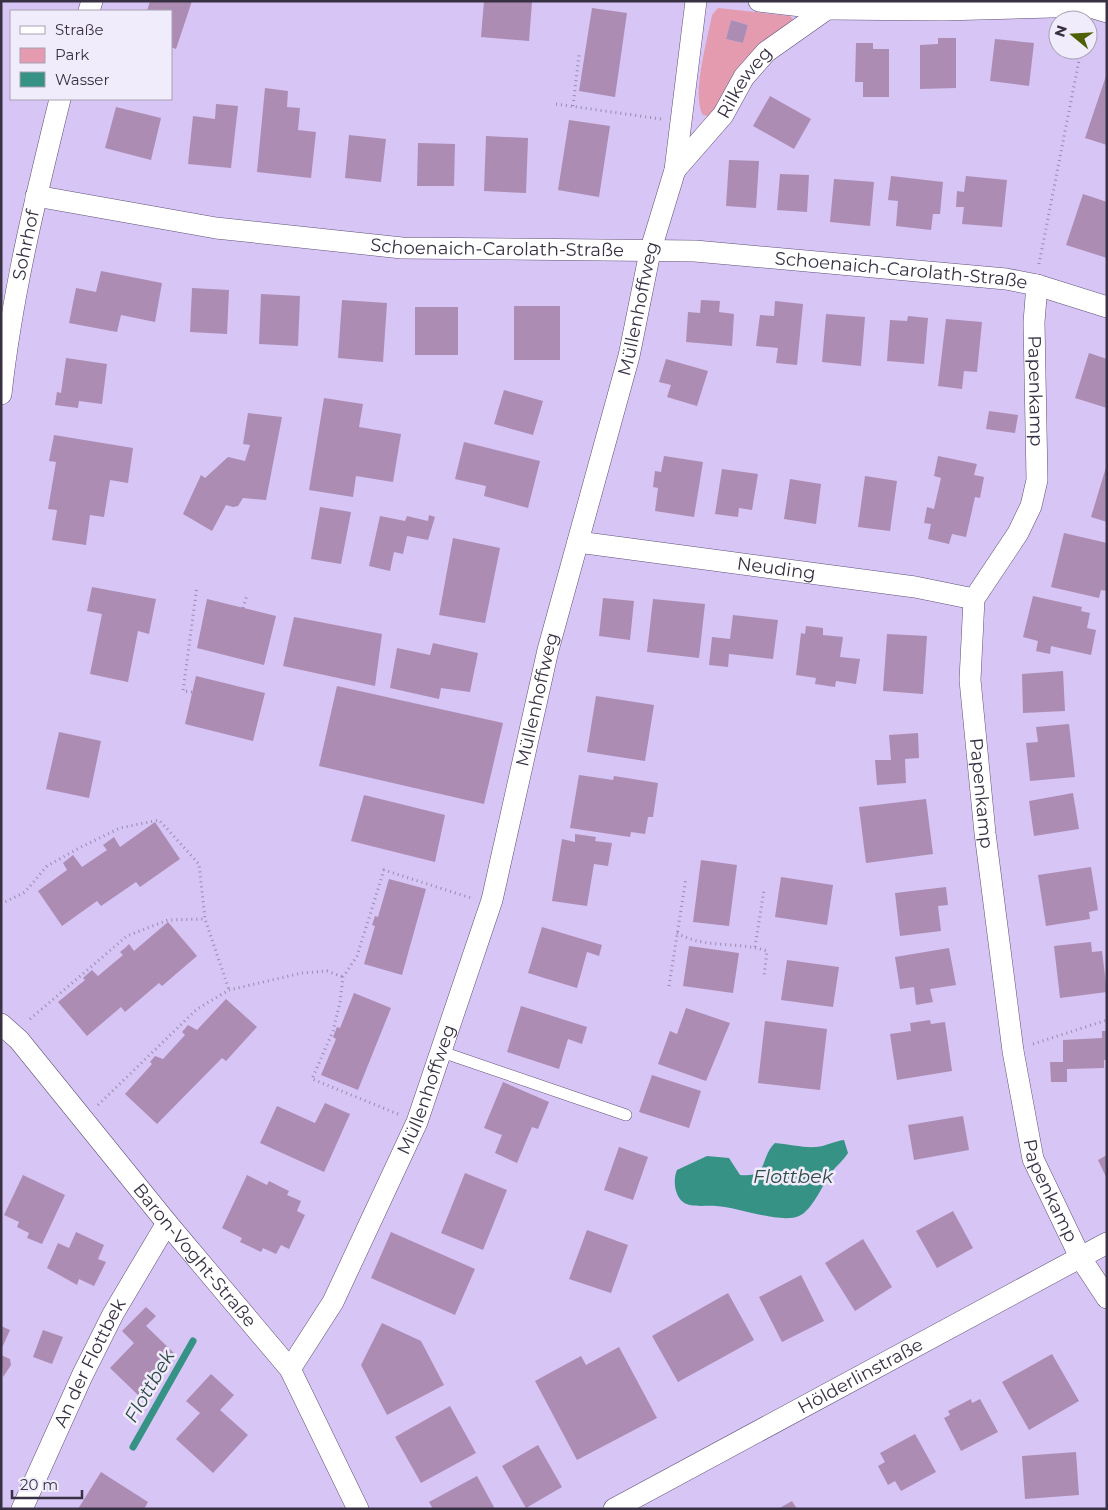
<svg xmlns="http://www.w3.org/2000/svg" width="1108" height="1510" viewBox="0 0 1108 1510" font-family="Montserrat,sans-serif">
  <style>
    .green { fill: #e49baf; fill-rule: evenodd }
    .water { fill: #359284 }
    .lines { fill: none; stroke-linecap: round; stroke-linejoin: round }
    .stream { stroke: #359284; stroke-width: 7 }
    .building { fill: #ad8cb3 }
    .service-casing { stroke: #605079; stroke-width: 12 }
    .minor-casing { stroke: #605079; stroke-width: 22 }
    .path { stroke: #988baf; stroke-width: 3; stroke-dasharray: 1 4; stroke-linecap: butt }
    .service { stroke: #fff; stroke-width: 11 }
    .minor { stroke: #fff; stroke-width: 21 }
    .labels { text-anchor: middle; stroke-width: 5; stroke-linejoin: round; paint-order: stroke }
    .street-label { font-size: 18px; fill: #383144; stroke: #f1ecfb }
    .water-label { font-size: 19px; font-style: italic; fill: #2e4b46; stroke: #f1ecfb }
  </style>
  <rect width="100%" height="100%" fill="#d6c5f5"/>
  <path class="green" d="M718 8 790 16 793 19 760 46 712 117 703 115C691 96 708 38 712 15ZM731 20 748 25 743 43 726 39Z"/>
  <path class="water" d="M844 1140 848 1153C843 1161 836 1166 831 1173 823 1184 812 1211 799 1216 780 1224 738 1207 716 1206 706 1205 691 1208 683 1202 674 1195 673 1179 677 1170L707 1156 729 1158 740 1175C770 1178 759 1158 775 1143 788 1144 804 1148 816 1147 827 1146 834 1141 844 1140Z"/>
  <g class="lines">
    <path class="stream" d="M133 1447 193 1341"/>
  </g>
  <path class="building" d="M150 1H192L176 49 171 47V11H147Z
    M484 1 532 2 529 41 481 37Z
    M592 8 627 13 615 97 579 91Z
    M731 20 748 25 743 43 726 39Z
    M938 38H956V88L920 89V45L938 44Z
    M995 39 1034 43 1029 86 990 81Z
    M856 43H873V49H889V97H863V82H855Z
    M1107 73V145L1085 138Z
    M265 88 288 91 287 107 300 108 298 130 316 132 311 178 257 172Z
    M770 96 811 119 794 149 753 126Z
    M216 104 238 106 231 168 188 164 193 116 215 119Z
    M116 107 161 118 151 160 105 148Z
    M569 120 610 126 599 197 558 190Z
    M349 135 386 139 381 182 345 178Z
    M486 136 528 138 526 193 484 191Z
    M418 143 455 144 454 186H417Z
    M729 160 759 161 756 208 726 206Z
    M780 174 809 175 807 212 777 210Z
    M891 176 943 182 940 214H933L931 230 896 226 898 201 888 200Z
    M966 176 1007 180 1002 227 962 224 964 207H956L957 191 964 192Z
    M834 179 874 182 870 226 830 222Z
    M1083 194 1107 202V258L1066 245Z
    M101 271 162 283 155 322 121 315 117 332 69 323 76 288 96 292Z
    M192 288 229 290 227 334 190 332Z
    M261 294 300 296 298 346 259 344Z
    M342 300 387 303 383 362 338 358Z
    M701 300 720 301 719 312 734 314 732 346 686 342 688 312 700 313Z
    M775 301 803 304 797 365 776 363 778 348 756 346 760 315 774 316Z
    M514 306H560V360H514Z
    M415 307H458V355H415Z
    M826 314 865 317 861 366 822 362Z
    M908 316 928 318 924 364 887 361 890 320 907 321Z
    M946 319 982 322 977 372 964 371 962 389 938 386Z
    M1089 353 1107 359V408L1075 398Z
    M66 358 107 364 102 404 79 401 78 408 55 405 57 392 61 393Z
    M666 359 708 371 697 406 667 397 671 385 659 382Z
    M504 390 543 401 533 435 494 424Z
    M324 398 363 404 359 427 401 434 393 482 356 476 353 497 309 490Z
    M989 411 1018 415 1015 433 986 429Z
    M248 413 282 417 266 500 243 498 238 506 233 507 226 505 212 531 183 514 201 475 205 478 228 457 245 461 250 445 243 444Z
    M54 435 133 448 128 483 110 480 104 517 90 515 86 545 52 540 57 510 48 509 56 462 49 461Z
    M464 442 540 461 528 508 484 496 486 486 455 479Z
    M664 456 703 462 694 517 655 511 658 488 653 487 655 471 661 472Z
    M938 456 977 464 974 475 984 477 980 498 975 497 966 537 952 534 949 544 928 539 931 524 924 523 927 507 934 509 941 478 934 476Z
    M1107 464V522L1091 517Z
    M722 469 758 474 752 510 739 508 738 517 715 514Z
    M865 476 897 481 890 531 858 527Z
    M790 479 821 484 816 524 784 519Z
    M320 507 351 512 341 564 311 559Z
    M429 515 435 517 428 540 407 536 403 554 394 552 390 571 369 566 380 516 405 521 407 516 428 521Z
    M1064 533 1107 543V591L1101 590 1099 598 1051 587Z
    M453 538 500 548 485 623 439 615Z
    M92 587 156 599 149 634 138 631 128 682 90 674 102 614 87 611Z
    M1033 596 1082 607 1081 611 1090 613 1087 628 1096 630 1091 655 1051 646 1050 654 1036 651 1038 641 1023 637Z
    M603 598 634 601 630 640 599 636Z
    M207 599 276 616 264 665 197 648Z
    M653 599 705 604 699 658 647 652Z
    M733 615 778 620 773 659 729 654 728 667 709 665 712 637 730 639Z
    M294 617 382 634 375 686 283 666Z
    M806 626 823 628V635L843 637 840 657 860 659 856 684 836 681 835 687 815 684 816 678 796 675 801 633 805 634Z
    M887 634 927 636 923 694 883 691Z
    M433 643 478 653 470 692 441 688 439 699 390 688 397 648 430 655Z
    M1063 671 1065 711 1023 713 1022 674Z
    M196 676 265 693 253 741 185 724Z
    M337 686 503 723 484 804 319 766Z
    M596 696 654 705 645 761 587 752Z
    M1069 724 1075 777 1030 781 1026 743 1038 742 1036 727Z
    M59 732 101 741 89 798 46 789Z
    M918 733 919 758 905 759 906 783 877 785 875 760H891L889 735Z
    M579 775 613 780 614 776 658 783 653 817H648L645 834 631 832 630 837 570 828Z
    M1073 793 1079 829 1034 836 1029 801Z
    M364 795 445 815 435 862 351 841Z
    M926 799 933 854 866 863 859 807Z
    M155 822 180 859 140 887 136 882 101 906 97 901 62 926 38 891 67 870 63 863 73 855 82 867 107 850 103 845 114 837 120 847Z
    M575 834 596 837 595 841 612 843 608 866 594 864 587 906 552 901 562 839 575 842Z
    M701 860 737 865 729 926 693 922Z
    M1091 867 1098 910 1089 912 1090 919 1046 926 1038 875Z
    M781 877 833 885 827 925 775 917Z
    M389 879 426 889 402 975 364 964 375 926 372 925 375 916 378 917Z
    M946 887 948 905 938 906 941 931 900 936 895 893Z
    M168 922 197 956 162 986 159 983 125 1012 121 1007 87 1036 58 1002 85 980 83 978 92 970 98 976 123 955 120 952 125 948 129 944 134 951Z
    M542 927 602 945 599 956 587 952 577 988 528 973Z
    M1091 942 1092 952 1102 951 1107 992 1060 998 1054 946Z
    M689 946 739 953 733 993 683 986Z
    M949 948 956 985 930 989 933 1002 916 1005 914 987 900 989 895 957Z
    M787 960 839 967 833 1007 781 1000Z
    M354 993 391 1008 358 1090 321 1075 336 1039 333 1037 337 1027 340 1028Z
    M226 999 257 1027 226 1061 222 1058 157 1124 125 1094 152 1064 150 1062 155 1056 163 1059 185 1035 182 1032 188 1025 197 1030Z
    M521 1006 587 1027 582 1044 568 1039 559 1069 507 1052Z
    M686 1008 730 1023 706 1081 658 1064 670 1031 677 1034Z
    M930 1020 931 1024 945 1022 952 1071 897 1080 890 1034 911 1031 910 1023Z
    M765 1021 827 1029 820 1090 758 1083Z
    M1102 1031H1107V1060H1104V1068L1067 1069V1082H1051L1050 1062H1063V1040L1102 1038Z
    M652 1075 701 1091 689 1128 639 1112Z
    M503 1082 549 1102 538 1129 532 1127 517 1163 495 1153 502 1135 484 1128Z
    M325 1103 350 1114 324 1172 260 1143 277 1106 315 1123Z
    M963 1116 969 1150 914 1160 908 1125Z
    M619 1147 648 1157 633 1200 604 1190Z
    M1107 1155V1179L1098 1160Z
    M465 1173 507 1190 483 1250 441 1233Z
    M23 1175 65 1195 42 1244 27 1238 29 1233 17 1227 19 1222 4 1215Z
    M247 1175 267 1185 269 1181 289 1191 287 1195 301 1201 297 1211 305 1215 289 1249 281 1245 276 1254 263 1248 261 1252 240 1242 242 1238 222 1228Z
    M953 1211 973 1248 937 1268 916 1231Z
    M587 1230 628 1245 611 1293 569 1279Z
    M76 1232 104 1245 98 1259 106 1262 94 1286 79 1279 77 1285 47 1268 58 1243 69 1248Z
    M391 1232 475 1269 455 1315 371 1278Z
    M863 1239 892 1287 855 1311 825 1263Z
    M801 1275 824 1321 782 1342 759 1297Z
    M728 1293 754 1340 678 1382 652 1336Z
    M146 1307 156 1316 146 1326 176 1355 138 1395 110 1368 134 1343 122 1331Z
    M382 1323 421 1341 444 1385 387 1415 361 1365Z
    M1 1326 10 1330 1 1350Z
    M43 1330 63 1337 52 1364 33 1357Z
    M619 1347 657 1418 577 1460 535 1381 581 1356 586 1365Z
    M1052 1354 1079 1401 1029 1430 1002 1382Z
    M1 1355 10 1359 11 1365 3 1377Z
    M211 1374 234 1395 220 1410 248 1435 213 1473 176 1439 200 1413 186 1401Z
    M971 1399 972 1403 980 1399 998 1432 961 1451 944 1418 950 1415 948 1411Z
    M450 1406 476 1453 421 1483 395 1437Z
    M915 1434 936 1472 901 1491 895 1481 888 1485 878 1466 885 1462 880 1453Z
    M538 1445 562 1487 526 1508 502 1466Z
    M1076 1452 1079 1495 1025 1499 1022 1456Z
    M101 1472 148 1502 144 1509H78Z
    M477 1476 495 1509H433L429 1502Z
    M792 1501 797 1509H778Z"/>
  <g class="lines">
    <defs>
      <path id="service" d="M442 1052 626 1115"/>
      <g id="minor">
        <path d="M759 1 827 9 943 10 1087 6 1107 12"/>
        <path d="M89 11 92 1"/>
        <path id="s1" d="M675 170 723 115 744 77 766 52 827 9"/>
        <path id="s2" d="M36 196 216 228 402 248 695 251 1006 279 1037 285 1107 307"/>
        <path id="s3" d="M1037 285 1034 322 1037 480 1031 506 1018 533 974 599 970 680 985 833 1013 1051 1033 1159 1080 1257 1107 1298"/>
        <path id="s4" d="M1 394C12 294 36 196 60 99"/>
        <path id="s5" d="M578 542 915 587 974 599"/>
        <path id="s6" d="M1 1024 19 1040 167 1223 290 1369 358 1509"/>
        <path id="s7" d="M290 1369 333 1302 417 1122 492 900 548 650 629 356 650 252 675 170 696 1"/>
        <path id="s8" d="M22 1509 82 1376 113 1314 167 1223"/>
        <path id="s9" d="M614 1509 1107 1243"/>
      </g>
    </defs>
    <use href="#service" class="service-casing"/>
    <use href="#minor" class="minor-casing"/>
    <path class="path" d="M556 104 661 119
      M573 106 579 55
      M1039 264 1081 50
      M243 608 247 595
      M192 692 183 691 197 586
      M1 904 25 892 47 866 81 847 120 828 159 820 199 864 205 919 229 990
      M677 933C704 949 738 941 767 951L764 976
      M755 947 764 890
      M669 986 686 878
      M30 1019 127 936 168 920 205 919
      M1033 1044 1107 1020
      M98 1105 197 1009 229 990 302 973 327 971 343 977
      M398 1114 312 1079 333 1031 340 1002 343 977 357 956 384 870 471 898"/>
    <use href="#service" class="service"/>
    <use href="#minor" class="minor"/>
  </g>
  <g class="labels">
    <g class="street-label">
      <text dy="6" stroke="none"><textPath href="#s1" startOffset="112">Rilkeweg</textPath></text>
      <text dy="6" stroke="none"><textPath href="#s4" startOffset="151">Sohrhof</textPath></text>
      <text dy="6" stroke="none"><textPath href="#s2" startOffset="465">Schoenaich-Carolath-Straße</textPath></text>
      <text dy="6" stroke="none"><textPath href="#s2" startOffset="870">Schoenaich-Carolath-Straße</textPath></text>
      <text dy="6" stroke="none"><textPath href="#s7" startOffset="1122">Müllenhoffweg</textPath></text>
      <text dy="6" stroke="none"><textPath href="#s3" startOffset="106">Papenkamp</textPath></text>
      <text dy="6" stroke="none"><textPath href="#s5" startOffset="200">Neuding</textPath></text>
      <text dy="6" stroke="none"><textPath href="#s7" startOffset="718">Müllenhoffweg</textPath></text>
      <text dy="6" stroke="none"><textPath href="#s3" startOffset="526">Papenkamp</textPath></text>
      <text dy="6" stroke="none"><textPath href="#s7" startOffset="312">Müllenhoffweg</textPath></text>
      <text dy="6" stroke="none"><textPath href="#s3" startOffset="931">Papenkamp</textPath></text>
      <text dy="6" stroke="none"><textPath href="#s6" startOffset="302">Baron-Voght-Straße</textPath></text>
      <text dy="6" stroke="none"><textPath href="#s8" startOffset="161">An der Flottbek</textPath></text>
      <text dy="6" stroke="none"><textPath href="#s9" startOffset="280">Hölderlinstraße</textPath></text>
    </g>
    <g class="water-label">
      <text x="793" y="1183">Flottbek</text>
      <text transform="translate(149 1386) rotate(-60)" y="7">Flottbek</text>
    </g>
  </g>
  <rect width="1108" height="1510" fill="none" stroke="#383144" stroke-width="5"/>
  <rect x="10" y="10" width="162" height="90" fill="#f1ecfb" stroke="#a7a1b2"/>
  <rect x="20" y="26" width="25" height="8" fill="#ffffff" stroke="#a7a1b2"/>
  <text x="55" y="35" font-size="15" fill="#383144">Straße</text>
  <rect x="20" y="48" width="25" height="15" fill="#e49baf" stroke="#a7a1b2"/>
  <text x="55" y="60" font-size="15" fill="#383144">Park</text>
  <rect x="20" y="72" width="25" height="15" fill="#359284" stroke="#a7a1b2"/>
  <text x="55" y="85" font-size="15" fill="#383144">Wasser</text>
  <g transform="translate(1073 35) rotate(288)"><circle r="24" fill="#f1ecfb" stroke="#a7a1b2"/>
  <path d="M0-4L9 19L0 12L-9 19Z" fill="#4e6004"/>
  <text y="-8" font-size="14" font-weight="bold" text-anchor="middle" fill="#383144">N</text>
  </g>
  <path d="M12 1490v8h70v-8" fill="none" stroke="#383144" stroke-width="2.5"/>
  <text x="20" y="1490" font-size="15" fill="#383144" stroke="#f1ecfb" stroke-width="4" paint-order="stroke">20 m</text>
</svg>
